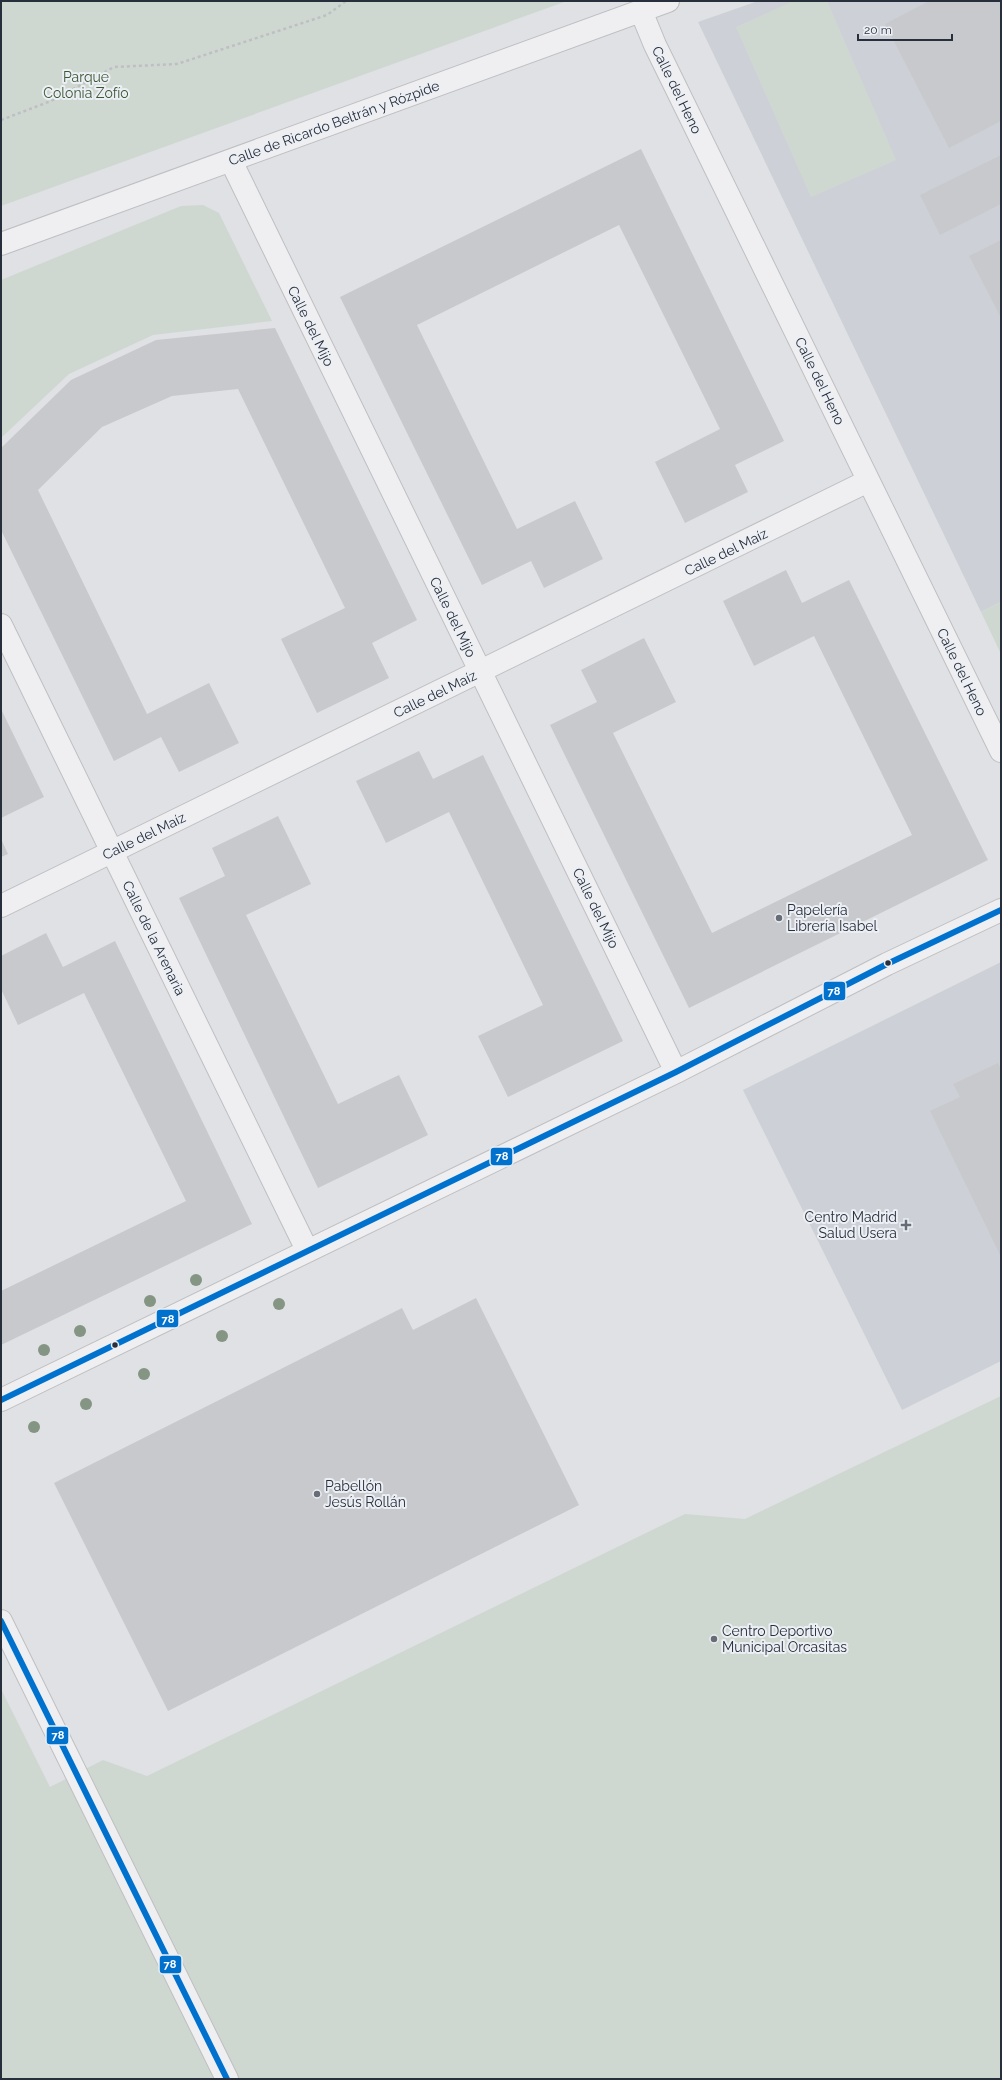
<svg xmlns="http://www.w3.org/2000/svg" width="1002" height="2080" viewBox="0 0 1002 2080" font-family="Raleway,sans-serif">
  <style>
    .built { fill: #cdd1d7 }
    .green { fill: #cfd8d0 }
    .building { fill: #c8c9cc }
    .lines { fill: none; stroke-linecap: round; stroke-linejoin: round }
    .street-casing { stroke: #bdbfc2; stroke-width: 24 }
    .path { stroke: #bebfc4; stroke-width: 2.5; stroke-dasharray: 3 3; stroke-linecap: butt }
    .street { stroke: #efeff1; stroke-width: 22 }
    .bus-1-casing { stroke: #eceff4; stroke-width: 9 }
    .bus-1 { stroke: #0072ce; stroke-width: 6 }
    .tree { fill: #859584 }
    .poi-dot { fill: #676d77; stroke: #eceff4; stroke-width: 1.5 }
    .bus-dot { fill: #272e3c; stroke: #eceff4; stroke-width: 1.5 }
    .labels { text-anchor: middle; stroke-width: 4; stroke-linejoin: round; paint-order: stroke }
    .park-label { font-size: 14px; fill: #3b5735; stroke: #eceff4 }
    .street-label { font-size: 14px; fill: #272e3c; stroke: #eceff4 }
    .poi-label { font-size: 14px; fill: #272e3c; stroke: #eceff4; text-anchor: start }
    .line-badge { stroke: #eceff4; stroke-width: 1.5 }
    .badge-label { font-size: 11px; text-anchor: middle; font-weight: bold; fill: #fff }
  </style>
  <rect width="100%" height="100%" fill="#dfe1e4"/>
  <path class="built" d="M758 1H1001V602L981 612 698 22Z
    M1001 962V1361L902 1410 743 1090Z"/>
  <path class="green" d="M1 1H567L1 206Z
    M794 1H827L896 160 811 197 736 27Z
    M203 205 219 213 272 321 153 335 69 374 1 438V280L181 206Z
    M1001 602V654L981 612Z
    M1001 1396V2079H1V1689L50 1787 103 1760 147 1776 685 1514 745 1519Z"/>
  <path class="building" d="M929 1H1001V121L949 148 885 24Z
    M641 149 784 441 735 465 748 492 685 523 655 462 720 429 619 225 417 325 517 529 575 501 603 559 544 588 531 561 482 585 340 297Z
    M1001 155V204L940 235 920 195Z
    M1001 240V318L969 256Z
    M275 328 417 620 372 643 389 678 317 713 281 639 345 608 238 389 172 396 102 427 38 490 147 714 209 683 239 743 179 772 161 737 114 761 1 530V448L71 380 156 340Z
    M786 570 802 603 849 580 988 860 689 1008 550 725 597 702 581 670 644 638 676 702 613 733 712 933 912 835 814 636 754 666 723 601Z
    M1 709 44 797 1 818Z
    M419 751 433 779 483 755 623 1041 508 1097 478 1036 543 1005 449 812 386 843 356 781Z
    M278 816 311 884 246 915 338 1104 399 1075 428 1135 318 1188 179 898 225 876 212 848Z
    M1 839 8 854 1 857Z
    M46 933 63 967 115 941 252 1224 1 1345V1291L186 1201 84 993 18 1025 1 989V956Z
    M998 1063 1001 1069V1257L930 1111 960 1097 953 1084Z
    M476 1298 579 1505 168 1711 54 1483 402 1308 413 1330Z"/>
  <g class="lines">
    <defs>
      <path id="street" d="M641 11 655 45 1001 751
        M231 161 676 1072
        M1 244 668 1
        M1 625 307 1250
        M1 906 868 481
        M1 1400 676 1072 887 964 1001 910
        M1 1621 227 2079"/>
    </defs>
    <use href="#street" class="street-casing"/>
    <path class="path" d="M1 120 51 101 114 67 177 64 327 15 346 1"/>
    <use href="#street" class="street"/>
    <defs>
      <path id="bus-1" d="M1 1400 676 1072 887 964 1001 910
        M1 1621 227 2079"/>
    </defs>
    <use href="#bus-1" class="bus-1-casing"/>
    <use href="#bus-1" class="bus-1"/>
  </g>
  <g class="tree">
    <circle cx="196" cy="1280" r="6"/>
    <circle cx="150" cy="1301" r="6"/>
    <circle cx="279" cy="1304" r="6"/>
    <circle cx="80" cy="1331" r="6"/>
    <circle cx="222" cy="1336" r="6"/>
    <circle cx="44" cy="1350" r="6"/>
    <circle cx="144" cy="1374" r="6"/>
    <circle cx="86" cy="1404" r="6"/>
    <circle cx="34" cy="1427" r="6"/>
  </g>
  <g class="poi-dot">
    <circle cx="779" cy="918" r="4"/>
    <path d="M904 1219h4v4h4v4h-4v4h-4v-4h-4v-4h4z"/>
    <circle cx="317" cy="1494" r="4"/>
    <circle cx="714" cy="1639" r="4"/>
  </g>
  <g class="bus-dot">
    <circle cx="888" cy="963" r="3.5"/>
    <circle cx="115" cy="1345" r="3.5"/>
  </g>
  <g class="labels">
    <g class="park-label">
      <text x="86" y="82">Parque<tspan x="86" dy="16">Colonia Zofío</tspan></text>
    </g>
    <g class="street-label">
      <text transform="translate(677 90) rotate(64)" y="5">Calle del Heno</text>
      <text transform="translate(334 123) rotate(-20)" y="5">Calle de Ricardo Beltrán y Rózpide</text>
      <text transform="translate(311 326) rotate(64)" y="5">Calle del Mijo</text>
      <text transform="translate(820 381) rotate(64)" y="5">Calle del Heno</text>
      <text transform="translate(726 552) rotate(-26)" y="5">Calle del Maíz</text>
      <text transform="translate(453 617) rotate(64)" y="5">Calle del Mijo</text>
      <text transform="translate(962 672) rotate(64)" y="5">Calle del Heno</text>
      <text transform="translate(435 694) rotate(-26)" y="5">Calle del Maíz</text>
      <text transform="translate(144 836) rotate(-26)" y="5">Calle del Maíz</text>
      <text transform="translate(596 908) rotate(64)" y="5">Calle del Mijo</text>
      <text transform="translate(154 938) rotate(64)" y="5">Calle de la Arenaria</text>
    </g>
    <g class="poi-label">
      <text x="787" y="915">Papelería<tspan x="787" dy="16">Librería Isabel</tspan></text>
      <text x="897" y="1222" text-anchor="end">Centro Madrid<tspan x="897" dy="16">Salud Usera</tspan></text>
      <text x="325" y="1491">Pabellón<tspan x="325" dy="16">Jesús Rollán</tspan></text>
      <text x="722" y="1636">Centro Deportivo<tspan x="722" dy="16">Municipal Orcasitas</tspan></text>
    </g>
  </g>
  <g class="line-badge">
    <rect x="823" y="981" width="23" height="20" rx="4" fill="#0072ce"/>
    <rect x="490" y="1147" width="23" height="19" rx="4" fill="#0072ce"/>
    <rect x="156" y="1309" width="23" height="19" rx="4" fill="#0072ce"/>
    <rect x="46" y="1726" width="23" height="19" rx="4" fill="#0072ce"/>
    <rect x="159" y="1955" width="23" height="19" rx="4" fill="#0072ce"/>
  </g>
  <g class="badge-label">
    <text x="834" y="995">78</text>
    <text x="502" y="1160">78</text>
    <text x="168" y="1323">78</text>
    <text x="58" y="1739">78</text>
    <text x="170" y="1968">78</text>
  </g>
  <rect width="1002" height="2080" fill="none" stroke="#272e3c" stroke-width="4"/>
  <path d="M858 34v6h94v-6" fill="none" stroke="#272e3c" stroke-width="2"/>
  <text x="864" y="34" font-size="12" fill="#272e3c" stroke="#eceff4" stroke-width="3" paint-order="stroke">20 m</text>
</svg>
